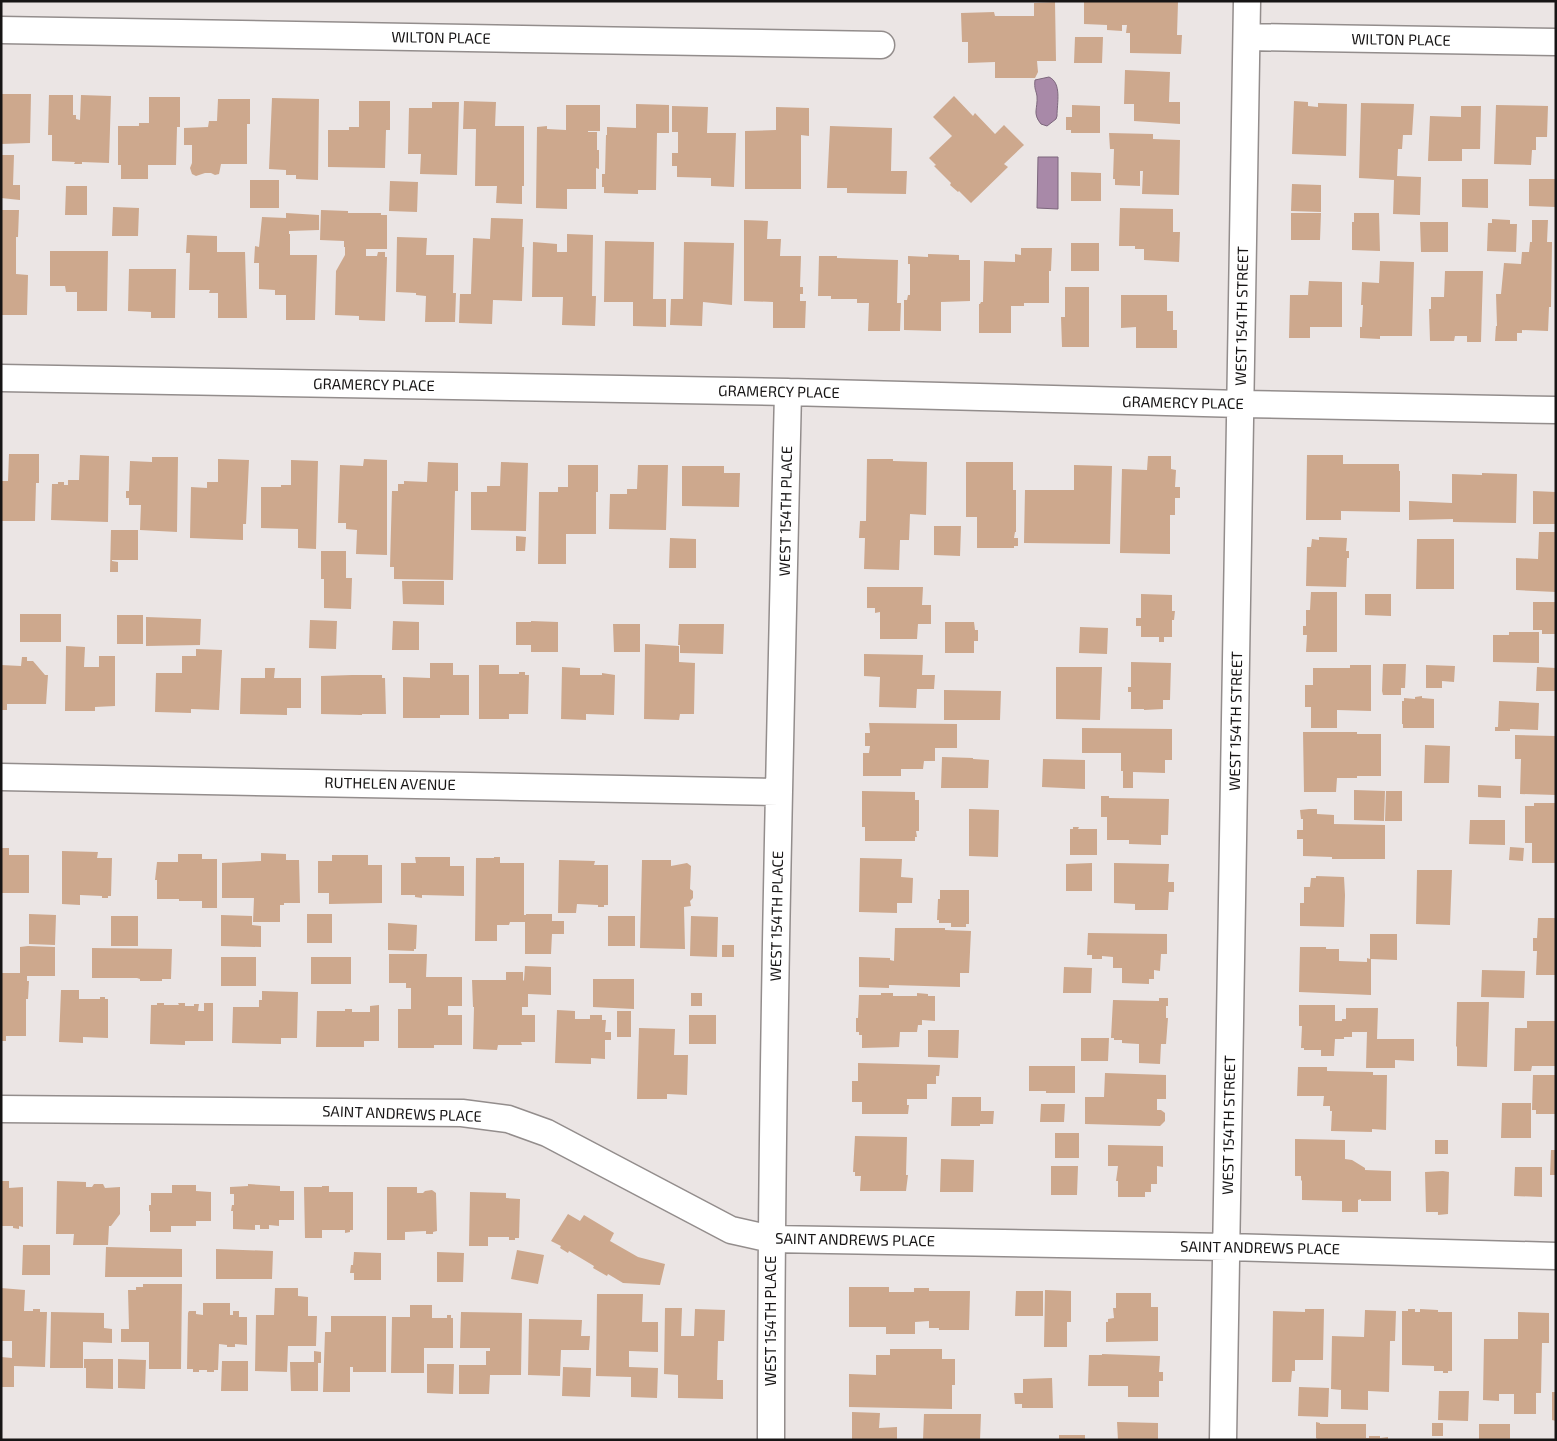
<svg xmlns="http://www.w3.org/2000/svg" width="1557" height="1441" viewBox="0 0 1557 1441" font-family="'Exo 2',sans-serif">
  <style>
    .water { fill: #a889a8; stroke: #7c667c }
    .building { fill: #cda88d }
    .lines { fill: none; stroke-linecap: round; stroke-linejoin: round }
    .minor-casing { stroke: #938d8c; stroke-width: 29 }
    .minor { stroke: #fff; stroke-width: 26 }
    .labels { text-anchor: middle; stroke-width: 4.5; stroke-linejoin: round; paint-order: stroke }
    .street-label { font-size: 15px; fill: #171515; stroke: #fff }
  </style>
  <rect width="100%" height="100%" fill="#ebe5e4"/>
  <path class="water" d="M1049 77C1062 83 1057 103 1057 116L1056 119 1047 126 1041 124C1032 113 1038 109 1037 96 1036 90 1034 89 1035 80Z
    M1038 157H1058V209L1037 208Z"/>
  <path class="building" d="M1084 1 1178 2 1177 35H1182L1181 54 1130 53V33H1126L1127 25H1122V31L1107 30V25L1084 24Z
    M1055 2 1056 61H1037L1038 72 1035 78H995V62L968 63V42H962L961 13 994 12 995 16H1034V3Z
    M1075 37H1103L1102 63H1074Z
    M1125 70 1170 72 1169 102H1180V124L1134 121V104H1124Z
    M1 94H31L30 143 1 144Z
    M49 95H73V115H76V119L80 120 81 95 111 96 109 163 82 162V164H74L75 162 52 161V135H48Z
    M954 96 973 116 975 113 995 134 1004 125 1024 145 1004 164 1008 167 971 203 959 191 958 192 950 185 951 183 934 166 936 165 929 158 952 136 933 117Z
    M149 97H180V127H177L176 165H148V179H121V165H118V126H139V123H149Z
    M272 98 319 99 318 180 296 179V175H286V170L269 169Z
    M218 99H250V124H247V164H221L219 174 215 175 211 173H205L196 176 192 174 190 168 192 163V145H184V128L208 127 209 121H217Z
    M359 101H390V130H386L385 168 328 167V130H349V127H359Z
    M464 101 496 102 495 126H524V186H522V204L496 203 497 186H475L476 129H463Z
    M1294 101 1308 102V106L1318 107V103L1347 104 1346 156 1292 154Z
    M432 102H459L457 175 420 174 421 154H408L409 108H432Z
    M1361 103 1414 104 1412 135H1403L1402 149H1398L1397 176 1421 177 1420 215 1393 214 1394 180 1359 178Z
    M636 104 669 105V133H657L656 190H638V194L604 193V187H602V174H605L606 135H607V127L636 128Z
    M566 105H600V131H588V132H597V150H599V169L596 168V189H567V209L536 208 537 127 547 126V129L566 130Z
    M1072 105 1100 106V133H1071V130H1066V117H1072Z
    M1496 105 1548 106 1547 137H1536V150H1532L1531 165 1494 164Z
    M672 106 708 107 707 133H736L734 187 711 186V178L677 177V166H672V153H678V132H672Z
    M1461 106H1481L1480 149H1462V161H1428L1430 116 1461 117Z
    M776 107 809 108V136L801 135V189H745V131L776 130Z
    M830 126 892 128 891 171H907L906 194 847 193V188H827Z
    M1109 133 1153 134V139L1180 140 1179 195 1142 194 1143 171H1140V186L1115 185V179H1113L1114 149H1110Z
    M1 155H14L13 185H20V200L1 198Z
    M1071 172 1101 173V201H1071Z
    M1462 179H1488V208L1462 207Z
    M1529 179H1556V207L1529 206Z
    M250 180H279V208H250Z
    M390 181 418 182 417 212 389 211Z
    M1292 184 1321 185V212L1291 211Z
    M66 186H87V215H65Z
    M113 207 139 208 138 236H112Z
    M1120 208 1173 209V232H1180L1179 262 1144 260V249H1135V246H1119Z
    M1 210H19L18 237H16V274L28 275 27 315H1Z
    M321 210 348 211V213H381V215H387V249H366V256H377L378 252H385V257H387L385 321 359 320V316L335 315 336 271 345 255V247H344V241L320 240Z
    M286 213 319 215V230L289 231V234H290V255H317L315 320H286V295H275V290L259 289V263H254L255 246 259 247 262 217 286 218Z
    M1291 213H1321L1320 240H1291Z
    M1354 213H1379L1380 251 1352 250V222H1354Z
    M491 218 523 219 522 247H524L522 301 493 300 492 324 459 323 460 294H471L473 238 490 239Z
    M1492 219 1510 220V224H1517L1516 252 1487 251 1488 223H1492Z
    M744 220 768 221 767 239H781L780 256H801L800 287H803V294H800V301H806L805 328H773V302L744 301Z
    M1532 220H1548L1547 242H1552L1551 307H1549L1548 331 1522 330V333H1517V341H1495L1496 326H1497L1496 294H1501L1504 263 1521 264 1522 252H1529L1530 242H1532Z
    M1420 222H1448V252H1421Z
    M567 234 593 235 592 296H596L595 326 562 325 563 297H532L533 242 557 244V252H567Z
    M187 235 217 236V252H245L247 318H218V293H209L210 290H189L190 253H186Z
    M397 237 427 238 426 255H454L453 293H456L455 322H425L426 296 416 295V293L396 292Z
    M605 241 654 242 653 299H666V327L633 326V302H604Z
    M684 242 734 243 732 305 703 302 702 326 670 325 671 299H683Z
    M1071 243H1099V271H1071Z
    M1021 248H1052L1051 271H1049V303H1024V306H1011V333H979V304H980L981 302H983L984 261 1015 262V254L1021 255Z
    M50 251H108L107 311H77V292H66L65 286H50Z
    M928 254 959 255V260H970V301L941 302V331L904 330V300H907L908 295H910V264H908V256L928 257Z
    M819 256H837V258L898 260 897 303H901L900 331H868L869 303H857V299H831V296H818Z
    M1380 261 1414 262 1412 336H1380V339L1360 338V327H1362L1363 305H1361L1362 282 1379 283Z
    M129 269H176L175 318H151V312L128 311Z
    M1445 271H1483L1481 342H1467V336H1455L1454 341H1430L1429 309H1431V297H1444Z
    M1309 281 1342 282V327H1310V338H1289L1290 295H1308Z
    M1065 287H1089V347H1062L1061 317H1065Z
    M1121 295H1167V311H1173V330H1177V348H1136V327L1121 328Z
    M9 454H39V483H36L35 521H1V481H8Z
    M80 455 109 456 108 522 51 520 52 484H58V482H64V485H68V480H79Z
    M1307 455H1343V464H1399V471H1400V512L1341 511V520H1306Z
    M1148 456H1171V469L1176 470 1175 487H1180V498H1175V515H1170V554L1120 553 1122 469 1147 470Z
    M152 457H178L177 532 140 530 141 505H129V498H126V491H129L130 461 152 462Z
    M218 459 249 460 246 524H243V540L190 538 191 487 207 488V482H218Z
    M364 459 387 460V555L356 554 357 530 346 529V523H338L340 465 363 466Z
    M867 459H893V461L927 462 926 515 910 514 909 540H900L899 570 864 569 865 538H859L860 521H866Z
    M291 460 318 461 316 549 298 548V529L261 528V487H281V485H291Z
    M428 462 458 463V491H455L453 580 394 579V567H390L392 491H398V484H404V481L427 482Z
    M501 462 528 463 526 531 471 530V492H487V486H500Z
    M966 462H1013V490H1016V532H1015L1014 538H1018V546H1014V548H977V517H966Z
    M568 465H598V492H596V534H566V564H538L539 492H558V487H568Z
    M638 465H668L666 530 609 529 610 494H627V489H637Z
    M1074 465 1112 466 1110 544 1024 543 1025 490H1074Z
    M682 466H724V473H740L739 507 682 506Z
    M1482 473 1517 474 1516 523 1453 522V519L1409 520V501L1452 503V474L1482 475Z
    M1533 491 1556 492V524H1533Z
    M934 526H961L960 556 934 555Z
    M111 530H138V560H112V561L118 562V572H110Z
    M1539 532H1556V592L1516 590V558L1538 559Z
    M516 536 526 537 525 551H516Z
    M1319 537 1347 538 1346 551H1349V558H1347L1346 587 1306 586 1307 547H1311L1312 539 1319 540Z
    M670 538 696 539V568H669Z
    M1417 539H1454V589H1416Z
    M321 551H346V578H352L351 609 324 608V579H321Z
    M402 581H444V605L403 604Z
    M867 587H923L922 605H931V624H918L917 639H880V612L875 613V608H867Z
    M1311 592H1337V652H1306L1307 635H1303V626H1306V610H1310Z
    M1141 594 1172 595V611H1175L1174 620H1172V637H1164V642H1159V637H1141V626H1136V618H1141Z
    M1365 594H1391V616L1365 615Z
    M1533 602H1556V634H1542V630H1533Z
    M20 614H61V642H20Z
    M117 615H143V644H117Z
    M146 617 201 619 200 645 146 646Z
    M310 620 337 621 336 649 309 648Z
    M393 621 419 622V650H392Z
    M531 621 558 622V652H531V645H516V622H531Z
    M945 622H974L975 630H978V641H974V653H945Z
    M613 624H640V652H614Z
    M679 624H724L723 654 680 653V645H678Z
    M1080 627 1108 628 1107 654 1079 653Z
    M1509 632H1539V663L1493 662V635H1509Z
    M645 644 679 646V662L695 663 694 714H680L679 720 644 719Z
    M66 646 85 647 84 667H99V656H115V706L95 707V711H65Z
    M196 649 222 650 219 710 191 709V713L155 712 156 673H182V656H196Z
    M864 654 923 655 922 675H935L934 689H917L916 708 879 707 880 677 864 676Z
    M22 657H27V661H33L45 675H48L46 704H7V710H1V665L21 666Z
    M1131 662 1171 663 1170 700H1163V709L1144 710V709H1131V692H1128V687H1131Z
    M430 663H453V675H469V715H440V718H403V677L430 678Z
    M1383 664H1406L1405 688H1401V695H1383L1382 691Z
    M479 665H499V674H519V672H525V675H529L528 714H509V719H479Z
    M1350 665H1371V711L1337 710V728H1311V707H1305V685H1313V668H1350Z
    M1426 665 1455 666 1454 682 1442 681V688H1426Z
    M562 667 580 668V675H602V673L615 675 614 715 586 714V720L561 719Z
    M1056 667H1102L1100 720 1056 719Z
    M1537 667 1556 668V691H1536Z
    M265 668H275L274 678H301V708H287V715L240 714 241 678H265Z
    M352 675H382V678H385L386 714H362V715L321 714V676Z
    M944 690 1001 691 1000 720H944Z
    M1422 696V698L1434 699V728H1403V724H1402V701H1404V698L1415 699V697Z
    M1499 701 1539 703 1538 730 1510 729V731H1495V727H1498Z
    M869 723 957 724V748H935V761H924L923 769H901V776H863V753H869L870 746H865V733H870Z
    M1082 728 1172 729V760H1165V773L1133 772V788H1123V771H1121V753H1082Z
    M1303 732H1357V734H1381V776H1357V778H1337L1336 792H1304Z
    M1515 735 1556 736V795L1520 794 1521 759H1515Z
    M1425 745 1450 746 1449 783H1424Z
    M942 757 973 758V759L989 760 988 788H941Z
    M1043 759 1085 760V789L1042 787Z
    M1478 785 1501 786V798L1478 797Z
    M1354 790 1385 791 1384 821 1354 820Z
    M862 791 915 792V800H919V831H916L917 837H915V841H865V827H862Z
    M1386 791H1402V821H1385Z
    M1101 796H1109V798L1169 799 1168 835H1161V845L1129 844V840H1107V817H1101Z
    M1534 803H1556V863H1532V843H1525V806H1534Z
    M969 809 999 810 998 857 969 856Z
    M1309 809H1317V814L1334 815V824L1385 825V859H1332V857L1303 856V839H1297V830H1303V819H1301L1300 810Z
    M1470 820H1505V845L1469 844Z
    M1073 827H1079L1078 829H1097V855H1070V829H1073Z
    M1510 847 1524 848 1523 861 1509 860Z
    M1 848H9V855H29V893H1Z
    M62 851 98 852 97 858H112L111 896H108V898H102V896L80 895V905L62 904Z
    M261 853 286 854V860H299L300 903H284V905H280V922H253L254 898H222V863L261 861Z
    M178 854H202V859H217V908H202V901H179V899H157V880H155L157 862H178Z
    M332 855H368V865H382V903L329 904V893H318V861H332Z
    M415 857H450V866H464V896L422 895V898L415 897V895H401V863H416Z
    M494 857H500V863H524V915H526V914H552V921H564V934H552L551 954H525V922H510L509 925H497V941H475L476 858H494Z
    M860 858 902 859 901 877 913 878 912 903H897V913L859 912Z
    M559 860 595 861 594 865H608V905H604V907H598V905L577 904 576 913H558Z
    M642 860H671V866L687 863 691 866 690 889 693 891V898L690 901 691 906 684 907 685 949 640 948Z
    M1092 863V891H1066V864Z
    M1114 863 1169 864 1168 882H1174V892H1169L1168 910H1135V904L1114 903Z
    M1417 870H1452L1450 925 1416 924Z
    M1316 876 1344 877 1345 895 1344 927 1300 926V903H1304V887H1310L1311 878H1316Z
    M940 890H969V924H966V927H951V923H939V920H937L938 899H940Z
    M29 914 56 915 55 945 29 944Z
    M307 914H332V943H307Z
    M221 915 252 916V925L261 926V947L221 946Z
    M111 916H138V946H111Z
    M608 916H635V946H608Z
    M691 916 718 917 717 957 690 956Z
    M1538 918H1556V975H1536L1537 951H1533V938H1537Z
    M388 923 417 925 416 949H414V951L388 950Z
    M895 928H945V930L971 931 969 973H960V987L889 985V988L859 987V957L890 958V960L894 961Z
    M1088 933 1167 934V954H1161L1160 971 1154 970V979H1149V984L1122 983V968H1113V957L1102 956V959H1092V955H1087Z
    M1370 934H1397V960L1371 959V995L1299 992 1300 947H1326V949H1339V961L1367 962V958L1370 959Z
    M722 945H734V957H722Z
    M28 946 55 947V976H27V981H29L28 999H26V1036H6V1041H1V973H20V947Z
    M92 948 172 949 171 979H162V981H140V979L137 978H92Z
    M389 954H427L426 977H462V1006H448V1015H462V1045H434V1048H398V1009H411V988H406V983H389Z
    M221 957H256V986H221Z
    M311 957H351V984H311Z
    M525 966 551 967V995L528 994V1007H522V1015H535V1042H521L522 1045H498L497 1050 473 1049 474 1007H473L472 980H506V972H523V981L524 980Z
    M1064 967 1092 968 1091 993H1063Z
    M1482 970 1525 971 1524 998 1481 997Z
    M593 979H634V1009L593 1007Z
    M61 990H79V999H100V997H105V999H108V1038L83 1037V1043L59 1042Z
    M262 991 298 992 297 1038H281V1044L232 1043 233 1007H259V1000H262Z
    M691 993H702V1006H691Z
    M881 993H893V996H917V993L928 994V996H935V1021L922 1020V1025H918L917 1032H900L899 1047 862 1048V1035H859V1032H856V1018H858L859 995H881Z
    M1159 998H1168V1006H1166V1018H1168L1166 1044H1161L1160 1064 1139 1063V1044L1122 1043V1040H1114V1038H1111L1113 1000 1159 1001Z
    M1457 1002H1489L1487 1067 1457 1066V1047L1456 1046Z
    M157 1003H164V1005H179L178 1003H185V1006H194V1004H199L198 1011H204V1003H213V1041H185V1045L150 1044 151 1005H157Z
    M379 1005V1041H364V1047H316L317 1011H345V1009H352V1012H370V1006Z
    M1299 1005H1335V1021H1342V1019H1346V1008H1378L1377 1039H1414V1061L1395 1060V1068H1366L1367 1032H1352V1037H1344V1039H1335L1334 1056H1321V1050H1304V1048H1301L1302 1026H1299Z
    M557 1010 575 1011V1019H590V1015H602V1020H606L605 1032H611V1040H605V1059L591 1058V1064L555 1063Z
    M617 1011H631V1037H617Z
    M689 1015H716V1044H689Z
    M1527 1021H1556V1066H1532L1531 1071H1514L1515 1028H1527Z
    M639 1028 675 1029 674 1055H688L687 1095 667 1094V1099H637Z
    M928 1030H959L958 1058 928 1057Z
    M1081 1038H1109L1108 1061H1081Z
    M858 1063 940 1065 939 1076H936V1084H927V1099H907V1105H909L908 1114H862V1102H852V1081H858Z
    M1029 1066H1075V1093H1046V1091H1029Z
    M1298 1067H1327V1071L1373 1072V1075H1387L1386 1130 1372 1129V1132L1331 1131 1332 1111H1330V1106H1323L1324 1096H1297Z
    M1105 1073 1166 1075V1099H1157V1110H1161L1165 1113V1121L1160 1126 1085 1124V1097H1104Z
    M1533 1075H1556V1114H1536V1110H1532Z
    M952 1097H981V1111H994L993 1124H980V1126H951Z
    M1502 1103H1531V1138H1501Z
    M1041 1104H1065L1064 1122H1040Z
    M1055 1133H1079V1158H1055Z
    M855 1136 907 1137 906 1175H908L906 1191H860L861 1176H855V1172H853Z
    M1295 1139 1345 1140V1159L1352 1160 1365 1168V1170L1391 1171V1201H1361V1199L1358 1200V1212H1342V1201L1302 1200V1181L1301 1180V1176H1295Z
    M1435 1140H1448V1154H1435Z
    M1108 1145 1163 1146V1167L1157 1166V1184H1151V1192H1145V1197H1118V1181H1116L1118 1166H1108Z
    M1551 1150H1556V1175H1550Z
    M941 1159 974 1160 973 1192H940Z
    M1051 1166H1078L1077 1195H1051Z
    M1515 1167H1542V1197L1514 1196Z
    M1443 1171 1449 1172 1448 1214 1438 1215V1212H1426L1425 1172Z
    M1 1181H9V1188L23 1187V1227L19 1226V1229L13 1228V1226H1Z
    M57 1181 86 1182V1187H92L94 1184H103L105 1188 120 1187V1214L111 1226H109L108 1245H73L74 1234H56Z
    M248 1184 280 1186V1191H294V1220H279V1226L269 1225V1229H260V1225H255V1230L233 1229V1211H231L232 1205H234V1194H230V1187L248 1186Z
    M172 1185H196V1191L211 1192V1221H196V1226H171V1232H150V1211H149V1205H151V1193H172Z
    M322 1186H329V1192H353V1230H350V1232L345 1233V1230H322V1238H305L304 1187H322Z
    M387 1187H417V1193H423L425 1191 432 1190 436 1193 437 1231 433 1232V1234H426V1231L405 1232V1240H387Z
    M470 1192 506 1193V1198L520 1199 519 1238H515V1240H509V1237H488V1246H469Z
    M568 1214 580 1221 584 1215 614 1233 610 1241 638 1257 665 1264 660 1285 623 1283 608 1274 607 1276 593 1268 594 1266 569 1251 568 1253 560 1248 561 1246 551 1241Z
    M23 1245H50V1275H22Z
    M106 1247 182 1249V1277H105Z
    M216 1249 273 1251 272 1279H216Z
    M517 1250 544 1255 538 1284 511 1279Z
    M354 1252 381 1253V1280H354V1273H350L351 1265H353Z
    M437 1252 464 1253 463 1282H437Z
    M143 1284H182L181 1369H149V1342H121V1329H129L128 1290H136V1287H143Z
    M849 1287H889V1292H914V1288H929V1291H970L969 1330H939V1328H929V1321L915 1322V1334H886V1327H849Z
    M1 1288 25 1290 24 1311H33V1309H40V1312H47L45 1367 14 1366V1387H1V1357L12 1358V1341H1Z
    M275 1288H298V1296L308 1297V1316H317L316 1346H288L287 1372 255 1371 256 1315H274Z
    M1045 1290 1071 1291V1322H1067V1347H1044Z
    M1016 1291H1043V1316H1015Z
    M1116 1293H1151V1307H1158V1341L1106 1342V1322H1108V1319L1114 1318 1113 1308H1116Z
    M597 1294H643L642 1322H658V1352L629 1351V1367L658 1368 657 1398 631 1397V1377L596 1376Z
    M203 1303H230V1315H233V1311H239V1317H247V1345L235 1344V1347H227V1345L219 1344 218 1370H214V1372H207V1370H199V1372H193V1369H187L188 1313 189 1311H196V1314L203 1315Z
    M410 1305H432V1318H447V1315H451V1318H453V1348H424V1373H391L392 1317H410Z
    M665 1308H682L681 1336H694L695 1309 725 1310 724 1341H718L717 1380H723V1399L678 1398V1375L664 1374Z
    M1305 1309H1324L1323 1360H1295V1371H1292L1291 1382H1272L1273 1311 1305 1312Z
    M1408 1309H1415V1312H1420V1309L1438 1310V1312H1452V1371H1448V1373H1443V1371H1434V1366L1402 1365V1311H1408Z
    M1365 1310 1396 1311 1395 1341H1390L1389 1392 1368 1391V1410L1341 1409V1390L1331 1389 1332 1336 1364 1337Z
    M51 1312 104 1313V1328L112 1329V1343L83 1342V1368H50Z
    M461 1312 522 1313 521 1375H490L489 1394H459V1365H486V1351H490V1348H460Z
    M1518 1312 1549 1313V1343H1542L1541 1393H1536V1414H1514V1394H1499V1401L1483 1400 1484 1339H1518Z
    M331 1316H386V1372H353V1367H350V1392H323L325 1332H331Z
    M529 1319 582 1320 581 1336H590L589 1350H561L560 1376 528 1375Z
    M890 1349H942V1359H955V1385H952V1409L849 1407V1374L876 1375V1355H890Z
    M314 1351 321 1352V1363H318V1391H291L290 1362H314Z
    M1102 1354 1160 1356 1159 1372H1163V1381H1159V1397H1128V1386H1088L1089 1355H1102Z
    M84 1359H113V1389L86 1388V1368H84Z
    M118 1359 146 1360 145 1389 118 1388Z
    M222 1361H248V1391H221Z
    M427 1364H454L453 1394 427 1393Z
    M563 1367 591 1368 590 1397 562 1396Z
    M1052 1378 1053 1408H1022V1404H1015L1014 1393H1023V1379Z
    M1299 1387 1329 1388 1328 1417 1298 1416Z
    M1439 1391H1469L1468 1421 1438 1420Z
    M1552 1392H1556V1421L1552 1420Z
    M852 1412 880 1413 879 1428 897 1427V1440H852Z
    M924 1414H981L980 1440H923Z
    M1117 1422 1158 1423V1440H1118Z
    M1316 1422 1320 1423V1424H1366V1438H1369V1436H1380V1438L1388 1437V1440H1318L1316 1438Z
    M1432 1423H1443V1436H1432Z
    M1479 1424H1510V1440H1479Z
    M1059 1435H1085V1440H1059Z"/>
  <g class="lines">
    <defs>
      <path id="minor" d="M1 30 881 45
        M1247 37 1556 42
        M1 378 788 392 1241 404 1556 410
        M1 777 779 792
        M1 1109 462 1113 508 1119 547 1133 731 1230 771 1239 1227 1247 1556 1256
        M771 1440C771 1090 780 741 788 392
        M1223 1440 1247 1"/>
    </defs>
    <use href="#minor" class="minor-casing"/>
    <use href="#minor" class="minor"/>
  </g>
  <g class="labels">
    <g class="street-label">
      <text transform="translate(441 38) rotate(1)" y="5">WILTON PLACE</text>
      <text transform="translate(1401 40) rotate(1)" y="5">WILTON PLACE</text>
      <text transform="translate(1242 316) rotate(-89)" y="5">WEST 154TH STREET</text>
      <text transform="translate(374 385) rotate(1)" y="5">GRAMERCY PLACE</text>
      <text transform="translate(779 392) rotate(1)" y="5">GRAMERCY PLACE</text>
      <text transform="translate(1183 403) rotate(1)" y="5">GRAMERCY PLACE</text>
      <text transform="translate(786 511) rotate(-89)" y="5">WEST 154TH PLACE</text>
      <text transform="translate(1236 721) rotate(-89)" y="5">WEST 154TH STREET</text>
      <text transform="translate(390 784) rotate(1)" y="5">RUTHELEN AVENUE</text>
      <text transform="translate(777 916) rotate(-89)" y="5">WEST 154TH PLACE</text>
      <text transform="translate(402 1114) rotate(2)" y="5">SAINT ANDREWS PLACE</text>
      <text transform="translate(1229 1125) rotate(-89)" y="5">WEST 154TH STREET</text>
      <text transform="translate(855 1240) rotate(1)" y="5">SAINT ANDREWS PLACE</text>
      <text transform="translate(1260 1248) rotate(1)" y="5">SAINT ANDREWS PLACE</text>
      <text transform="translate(771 1321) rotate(-90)" y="5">WEST 154TH PLACE</text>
    </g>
  </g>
  <rect width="1557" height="1441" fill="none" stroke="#171515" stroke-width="5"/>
</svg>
